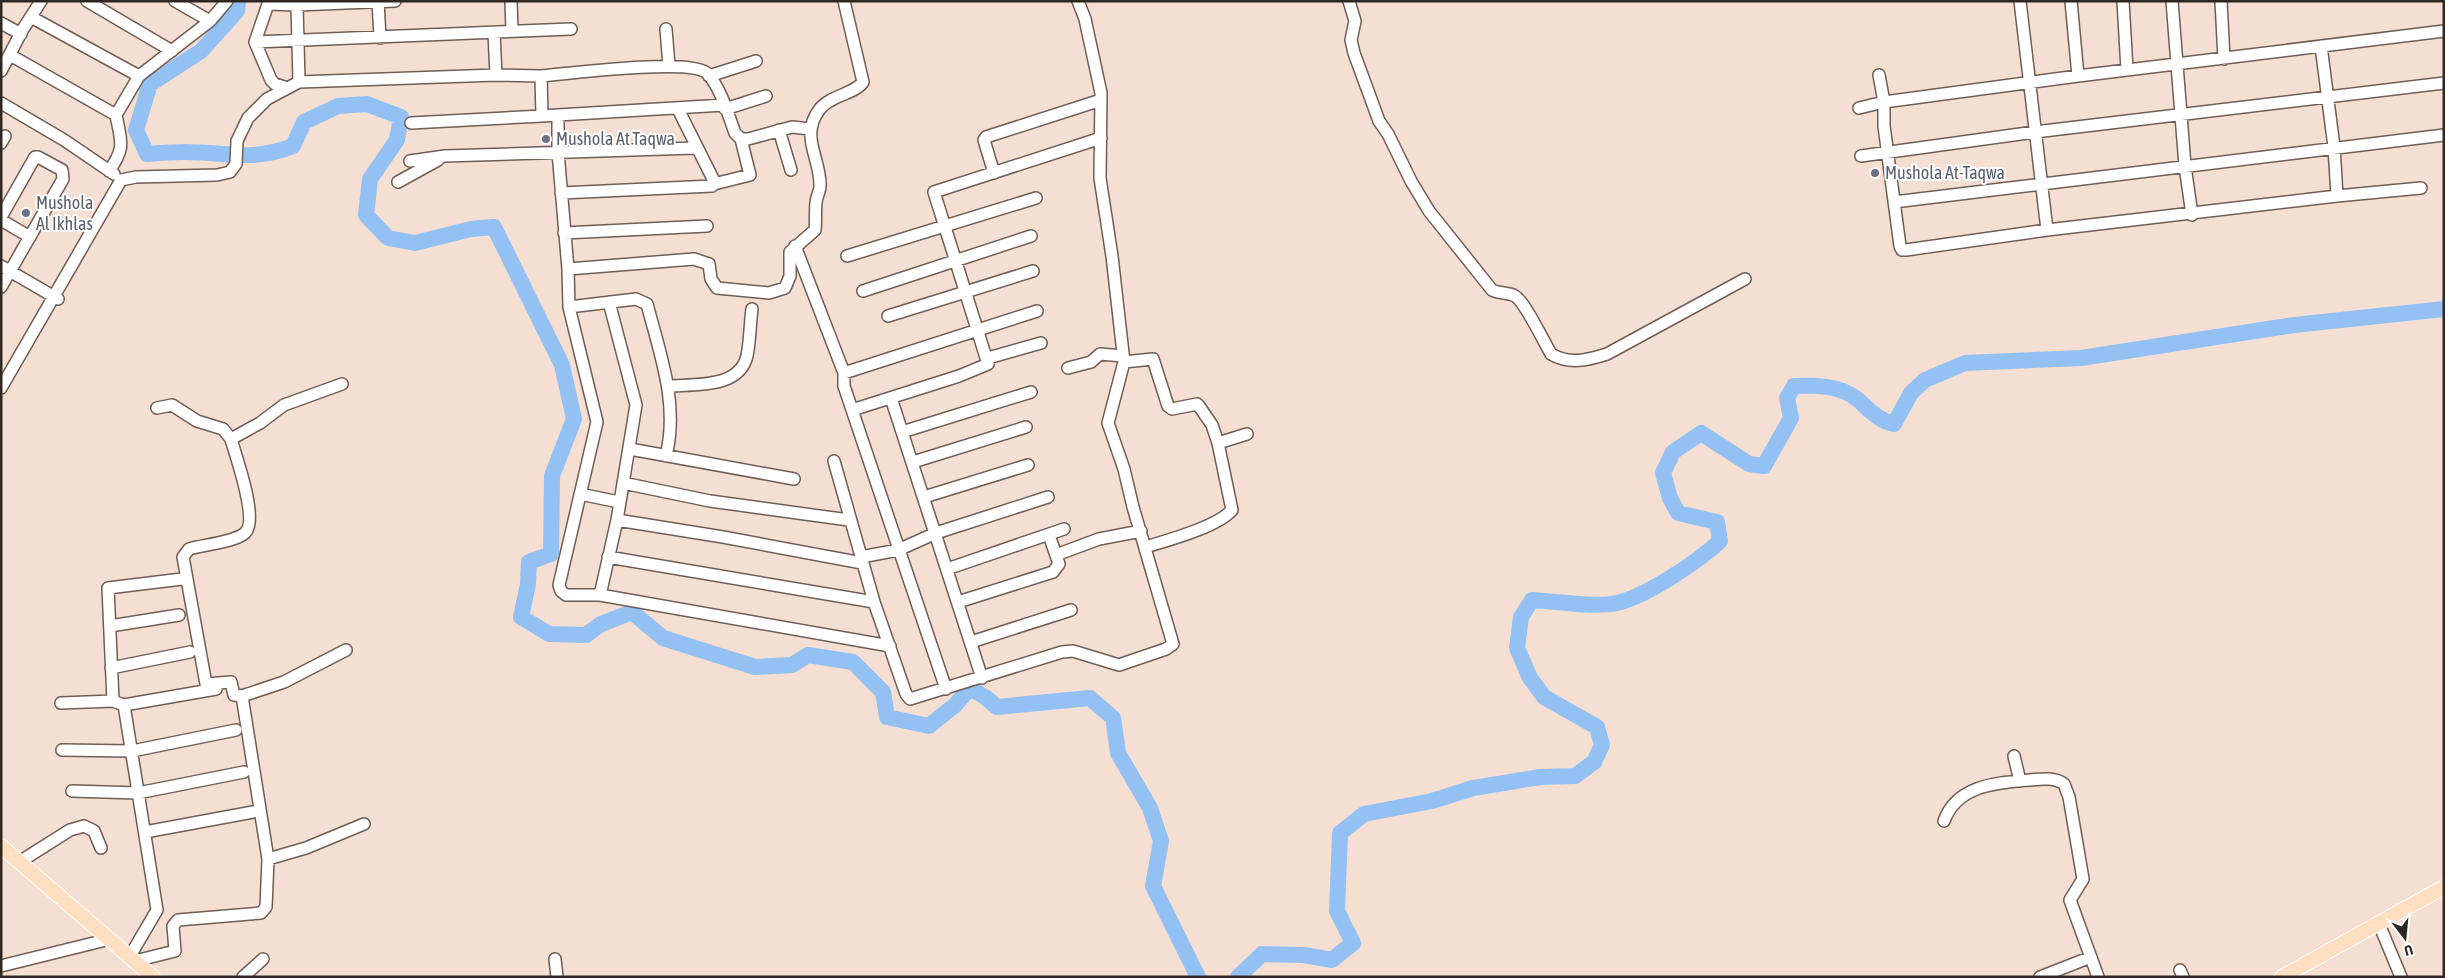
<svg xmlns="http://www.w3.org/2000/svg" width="2445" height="978" viewBox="0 0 2445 978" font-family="'Asap Condensed',sans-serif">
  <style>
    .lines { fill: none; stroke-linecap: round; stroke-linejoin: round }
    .river { stroke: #94c1f4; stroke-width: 16 }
    .minor-casing { stroke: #705d53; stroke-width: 14 }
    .major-casing { stroke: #fff; stroke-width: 16 }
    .minor { stroke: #fff; stroke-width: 11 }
    .major { stroke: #fedfc1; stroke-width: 14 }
    .worship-dot { fill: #6b7280; stroke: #fff; stroke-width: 2 }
    .labels { text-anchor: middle; stroke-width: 4; stroke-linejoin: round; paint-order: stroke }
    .worship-label { font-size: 18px; fill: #5b616d; stroke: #fff; text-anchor: start }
  </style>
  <rect width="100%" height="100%" fill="#f5dfd3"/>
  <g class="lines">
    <path class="river" d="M238 1 237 11 201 51 150 84 136 130 147 154C159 153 171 152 182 152 225 151 249 163 293 146L304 122 338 106 367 104 401 117 397 140 370 179 366 215 388 238 415 243 471 229 494 227 562 365 574 419 552 476 551 554 529 562 528 584 521 617 549 634 586 635 601 624 632 612 663 638 755 667 792 665 808 655 853 662 883 692 887 717 929 726 955 705 970 688 985 697 997 707 1090 698 1113 718 1118 753 1150 808 1161 841 1153 886 1198 977
      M1238 977 1262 954 1304 955 1332 960 1353 943 1337 911 1340 833 1364 814 1432 801 1473 788 1540 777 1575 776 1594 762 1602 745 1597 727 1544 697 1530 678 1517 648 1521 617 1532 600C1556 601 1600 609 1621 602 1649 594 1699 561 1720 541L1717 522 1678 513 1670 498 1663 473 1673 452 1701 433 1749 464 1764 466 1791 418 1787 398 1794 386C1815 385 1839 385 1857 399 1870 410 1877 420 1894 424L1911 393 1925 380 1965 363 2081 358 2294 325 2444 309"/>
    <defs>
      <path id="minor" d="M87 1 172 51
        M175 1 210 21
        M269 1 268 4 297 5V1
        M378 1 380 38
        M511 1 512 31
        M1349 1 1355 21 1351 40 1354 53 1379 121 1388 134 1411 181 1429 211 1492 290C1500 294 1508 292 1515 296 1525 302 1544 342 1551 354 1570 365 1588 360 1607 354L1745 279
        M2020 1 2047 230
        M2071 1 2078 76
        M2123 1 2127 70
        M2172 1 2185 166 2192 215
        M2221 1 2224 59
        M268 4 255 42 271 80 275 84 287 88
        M31 17 139 76
        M1 23 21 34
        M666 29 669 66
        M255 42 571 29
        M2321 46 2334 147 2337 196 2047 230 1906 250H1902L1900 246 1884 126V102L2078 76 2444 31
        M10 55 116 115
        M1 71 23 29 41 1
        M496 75 541 76 542 116 558 115V152L568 269 569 307 597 422 559 585 561 591 566 595H600L890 646
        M541 76C568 74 692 57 708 74 721 89 728 114 735 133L741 139H748L792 127 810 129
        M709 76 756 61
        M299 82 297 5 395 1
        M1 103 64 140 114 174
        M1859 108 1884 102 1879 75
        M725 109 766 96
        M558 115 724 105
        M411 123 542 116
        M779 130 791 170
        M1 143 5 136
        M1861 156 2035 132 2444 83
        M410 161 445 156 695 148
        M109 171C126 147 121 142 116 115L139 76 210 21 227 1
        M994 173 984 140 986 137 1101 100
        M398 182 438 160
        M714 184 750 175 741 139
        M561 193 712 186 714 184 713 179 678 109
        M2337 196 2421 188
        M1894 202 2444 135
        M1 217 35 157H38L62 170 63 179 1 287
        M1 220 30 237
        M564 233 707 226
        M795 246 844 373
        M847 256 1036 198
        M1 266 58 299
        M568 269 694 259 709 264 711 279 717 288 769 293 785 288 790 276V252L815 230C816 221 815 212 816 203 816 196 821 191 820 184 820 158 800 136 819 110 830 95 855 94 863 82L844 1
        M863 291 1031 236
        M569 307 636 299 647 304C660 354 679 404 666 456
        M888 316 1033 271
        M988 358 1041 343
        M1124 362 1153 359 1168 406 1172 409 1197 404 1199 406 1212 425 1218 443 1247 434
        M1068 368 1091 362 1100 354 1123 356
        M668 386C694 384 739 389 747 356 750 341 750 324 752 309
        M1 388 121 180 136 177 217 175 230 172 236 164 237 141 248 118 267 99 299 82 496 75 494 33
        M891 398 982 678
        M157 408 172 405 197 421 223 429 231 439
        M852 410 959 376 988 364 934 192 1101 138
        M902 432 1031 392
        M630 449 794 479
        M834 461 874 602 906 694 910 699 1062 652 1073 651 1119 665 1166 649 1173 644 1133 507 1124 469 1108 423 1124 362 1112 256 1100 178 1101 93 1085 19 1078 1
        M913 462 1026 427
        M623 483 710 501 849 520
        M580 494 619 502
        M924 497 1028 465
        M617 520 723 537 862 563
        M1146 547C1168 540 1217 527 1232 510L1218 443
        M1056 555 1099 539 1141 531
        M608 557 874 602
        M861 557 898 550 936 533 1048 497
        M947 569 1064 529
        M600 595 617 520 636 405 609 302
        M958 602 1053 572 1059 564 1049 535
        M110 626 179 615
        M971 642 1071 610
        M111 668 190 652
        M946 689 844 386V373L1037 311
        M242 696 284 682 346 650
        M61 703 113 701
        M124 705 216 689
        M62 750 132 751 236 730
        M2014 756 2020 781
        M72 791 138 793 244 772
        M1944 821C1957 785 1996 783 2029 780 2041 779 2054 777 2064 784L2069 797 2083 879 2070 900 2098 977
        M145 832 253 812
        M268 859 306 848 364 824
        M21 861 70 830 84 826 94 831 101 848
        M2379 924 2401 977
        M130 956 157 910 124 705 113 701 108 588 182 579
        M555 959 557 977
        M135 961 175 951 173 926 178 920 261 913 266 907 268 859 242 696 234 695 231 682 206 684 183 557 189 549C203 545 235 542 245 533 259 520 236 457 231 439L260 423 284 405 342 384
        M1 966 110 939
        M2180 970 2183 977
        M243 977 263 959
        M2040 977 2091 957"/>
      <path id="major" d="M1 846 153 977
        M2282 977 2444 887"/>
    </defs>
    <use href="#minor" class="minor-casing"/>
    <use href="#major" class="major-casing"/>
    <use href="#minor" class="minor"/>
    <use href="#major" class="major"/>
  </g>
  <g class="worship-dot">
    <circle cx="546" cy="139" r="5"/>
    <circle cx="1875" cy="173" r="5"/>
    <circle cx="26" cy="213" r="5"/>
  </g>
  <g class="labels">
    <g class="worship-label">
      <text x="556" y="145">Mushola At Taqwa</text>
      <text x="1885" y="179">Mushola At-Taqwa</text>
      <text x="36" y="209">Mushola<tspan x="36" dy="21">Al Ikhlas</tspan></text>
    </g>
  </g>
  <rect width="2445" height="978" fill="none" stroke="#2f2722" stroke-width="5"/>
  <g transform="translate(2405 938) rotate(164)" stroke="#ffffff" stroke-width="4" paint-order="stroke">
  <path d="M0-4L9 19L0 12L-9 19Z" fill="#2f2722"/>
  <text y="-8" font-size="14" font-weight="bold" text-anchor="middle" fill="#2f2722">U</text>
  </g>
</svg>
